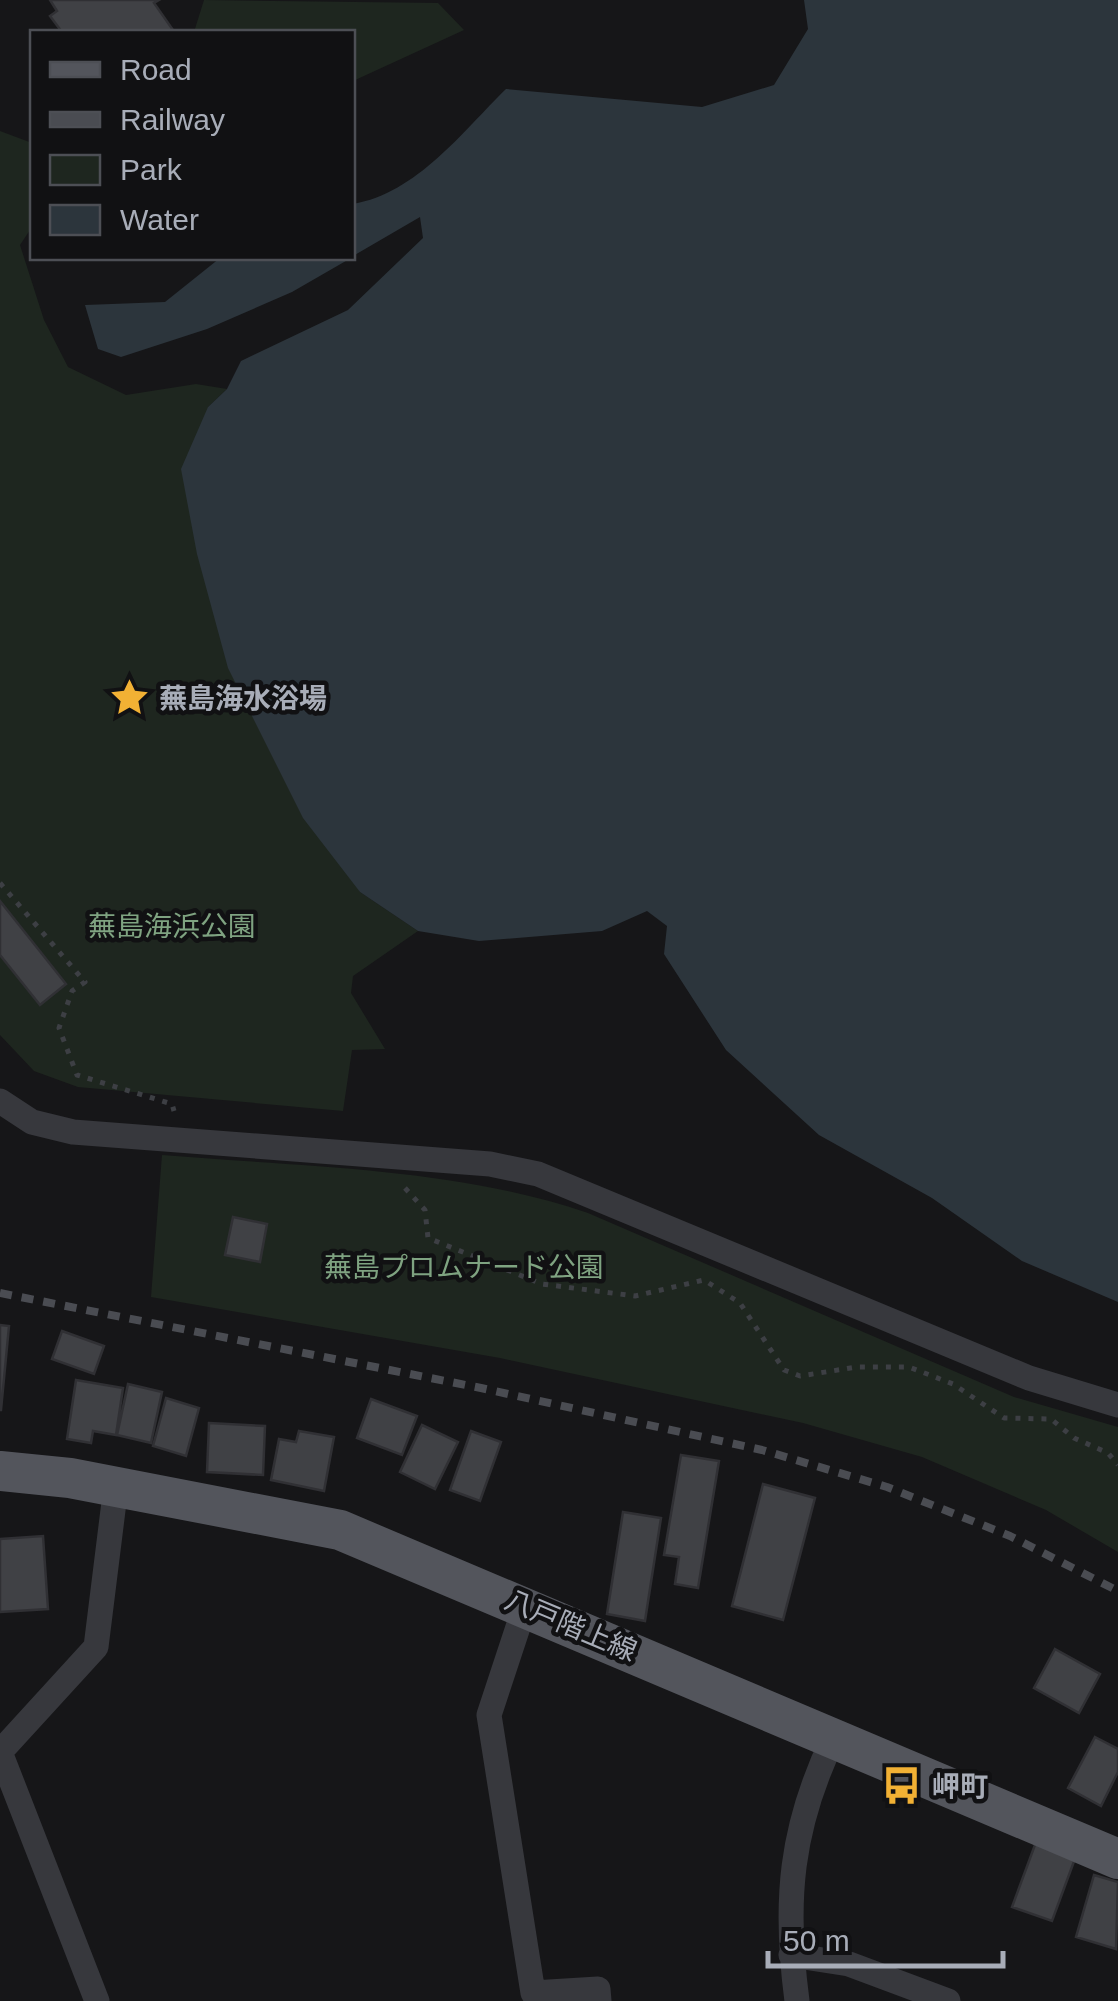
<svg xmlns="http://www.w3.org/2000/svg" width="1118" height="2001" viewBox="0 0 1118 2001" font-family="Helvetica,'Noto Sans JP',sans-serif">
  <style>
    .green { fill: #1e261f }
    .water { fill: #2c353c }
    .building { fill: #404145; stroke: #303034; stroke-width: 2.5 }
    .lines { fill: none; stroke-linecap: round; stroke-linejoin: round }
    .path { stroke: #3d3f44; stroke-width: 5; stroke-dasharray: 5 8; stroke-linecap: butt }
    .street { stroke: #37383d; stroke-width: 25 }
    .primary { stroke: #53555c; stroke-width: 40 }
    .rail { stroke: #4a4c52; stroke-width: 8; stroke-dasharray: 12 10; stroke-linecap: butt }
    .labels { text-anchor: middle; stroke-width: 9; stroke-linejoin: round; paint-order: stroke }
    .poi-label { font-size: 28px; font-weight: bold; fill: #a8adb8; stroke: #111113; text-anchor: start }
    .park-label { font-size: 28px; fill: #7fa381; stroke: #111113 }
    .street-label { font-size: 28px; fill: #a8adb8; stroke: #111113 }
  </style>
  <rect width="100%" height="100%" fill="#161618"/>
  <path class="green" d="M204 0 438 3 464 30 353 81 352 32H194Z
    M0 131 32 143V227L20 245 44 320 68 367 126 395 196 384 227 389 208 407 360 892 418 931 353 976 351 993 385 1049 352 1050 343 1111 78 1087 34 1071 0 1035Z
    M162 1155C304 1167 452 1167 588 1213L1014 1397 1118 1427V1552L1046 1510 922 1457 803 1423 500 1358 151 1297Z"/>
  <path class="water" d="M804 0H1118V1302L1022 1261 932 1198 819 1135 726 1050 664 954 667 926 647 911 602 931 479 941 418 931 360 892 303 818 228 668 197 554 181 469 208 407 227 389 241 361 348 310 423 238 420 217 353 256V204C417 193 462 132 506 89L702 107 774 85 808 29Z
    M220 258H351L292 292 207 329 121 357 98 349 85 305 165 302Z"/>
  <path class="building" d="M50 0H159L154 3 173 30 62 32 50 16 57 11Z
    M0 901 66 984 40 1005 0 955Z
    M233 1217 267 1224 260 1262 225 1255Z
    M0 1325 9 1326 1 1410H0Z
    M62 1331 104 1346 94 1374 52 1359Z
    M76 1380 123 1388 116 1435 93 1431 91 1443 67 1439Z
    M128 1384 162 1392 151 1443 117 1435Z
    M166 1398 199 1408 186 1456 153 1446Z
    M371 1399 417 1416 402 1455 357 1438Z
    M209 1423 265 1426 263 1475 207 1472Z
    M422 1425 458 1442 435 1489 400 1472Z
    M299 1431 334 1437 324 1491 271 1480 279 1439 296 1442Z
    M471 1431 501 1442 480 1501 450 1490Z
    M681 1455 719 1461 698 1588 675 1584 679 1557 664 1555Z
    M763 1484 815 1498 783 1620 732 1606Z
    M623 1512 661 1518 645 1621 607 1614Z
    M43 1536 48 1609 0 1612V1539Z
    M1055 1649 1100 1674 1079 1713 1034 1688Z
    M1095 1737 1118 1749V1772L1101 1806 1068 1788Z
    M1036 1842 1076 1856 1052 1921 1012 1907Z
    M1094 1875 1118 1882 1116 1949 1076 1937Z"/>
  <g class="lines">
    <path class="path" d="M0 883 85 982 72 991 59 1028 77 1075 172 1104 174 1111
      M405 1188 425 1210 428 1238 542 1284 635 1296 704 1280 740 1303 784 1370 800 1376 857 1367H909L953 1384 1004 1418 1051 1419 1074 1438 1108 1453 1118 1465"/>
    <path class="street" d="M0 1101 32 1122 73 1132 490 1164 538 1174 1029 1378 1118 1405
      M525 1606 489 1715 533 1993 598 1989 599 2001
      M0 1752 96 1647 116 1486
      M0 1752 97 2001
      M791 1955 849 1964 948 2001
      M797 2001C784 1902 790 1828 834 1737"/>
    <path class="primary" d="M0 1471 70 1478 340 1530 1118 1859"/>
    <path class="rail" d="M0 1293 481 1388 762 1450 887 1487 1010 1536 1118 1591"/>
  </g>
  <defs>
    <symbol id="sight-bare" viewBox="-9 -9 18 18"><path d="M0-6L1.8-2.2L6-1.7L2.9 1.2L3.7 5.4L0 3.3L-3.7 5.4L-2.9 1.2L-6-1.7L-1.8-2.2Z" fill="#f2b134" stroke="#111113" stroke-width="2.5" paint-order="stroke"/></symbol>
    <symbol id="bus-bare" viewBox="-9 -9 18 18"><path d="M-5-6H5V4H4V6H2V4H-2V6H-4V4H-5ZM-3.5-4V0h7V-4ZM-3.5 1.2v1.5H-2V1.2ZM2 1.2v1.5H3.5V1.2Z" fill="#f2b134" stroke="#111113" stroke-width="2.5" paint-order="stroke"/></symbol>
  </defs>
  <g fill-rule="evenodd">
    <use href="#sight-bare" x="102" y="670" width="55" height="55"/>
    <use href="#bus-bare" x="874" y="1758" width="55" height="55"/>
  </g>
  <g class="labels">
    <g class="poi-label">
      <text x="159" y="708">蕪島海水浴場</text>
      <text x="932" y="1796">岬町</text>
    </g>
    <g class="park-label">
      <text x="172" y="936">蕪島海浜公園</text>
      <text x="464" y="1277">蕪島プロムナード公園</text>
    </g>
    <g class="street-label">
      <text transform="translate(571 1625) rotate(23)" y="10">八戸階上線</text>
    </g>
  </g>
  <rect x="30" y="30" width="325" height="230" fill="#111113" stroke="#4d4f55" stroke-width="2.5"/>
  <rect x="50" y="62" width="50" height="15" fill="#53555c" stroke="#4d4f55" stroke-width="2.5"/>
  <text x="120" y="80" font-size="30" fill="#a8adb8">Road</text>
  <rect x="50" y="112" width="50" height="15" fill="#4a4c52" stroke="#4d4f55" stroke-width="2.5"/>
  <text x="120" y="130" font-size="30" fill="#a8adb8">Railway</text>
  <rect x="50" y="155" width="50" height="30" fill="#1e261f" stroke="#4d4f55" stroke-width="2.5"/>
  <text x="120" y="180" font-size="30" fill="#a8adb8">Park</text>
  <rect x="50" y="205" width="50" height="30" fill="#2c353c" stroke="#4d4f55" stroke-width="2.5"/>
  <text x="120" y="230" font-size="30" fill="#a8adb8">Water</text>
  <path d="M768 1951v15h235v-15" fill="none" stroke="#a8adb8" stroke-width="5"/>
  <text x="783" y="1951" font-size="30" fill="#a8adb8" stroke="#111113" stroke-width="8" paint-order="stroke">50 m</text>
</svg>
